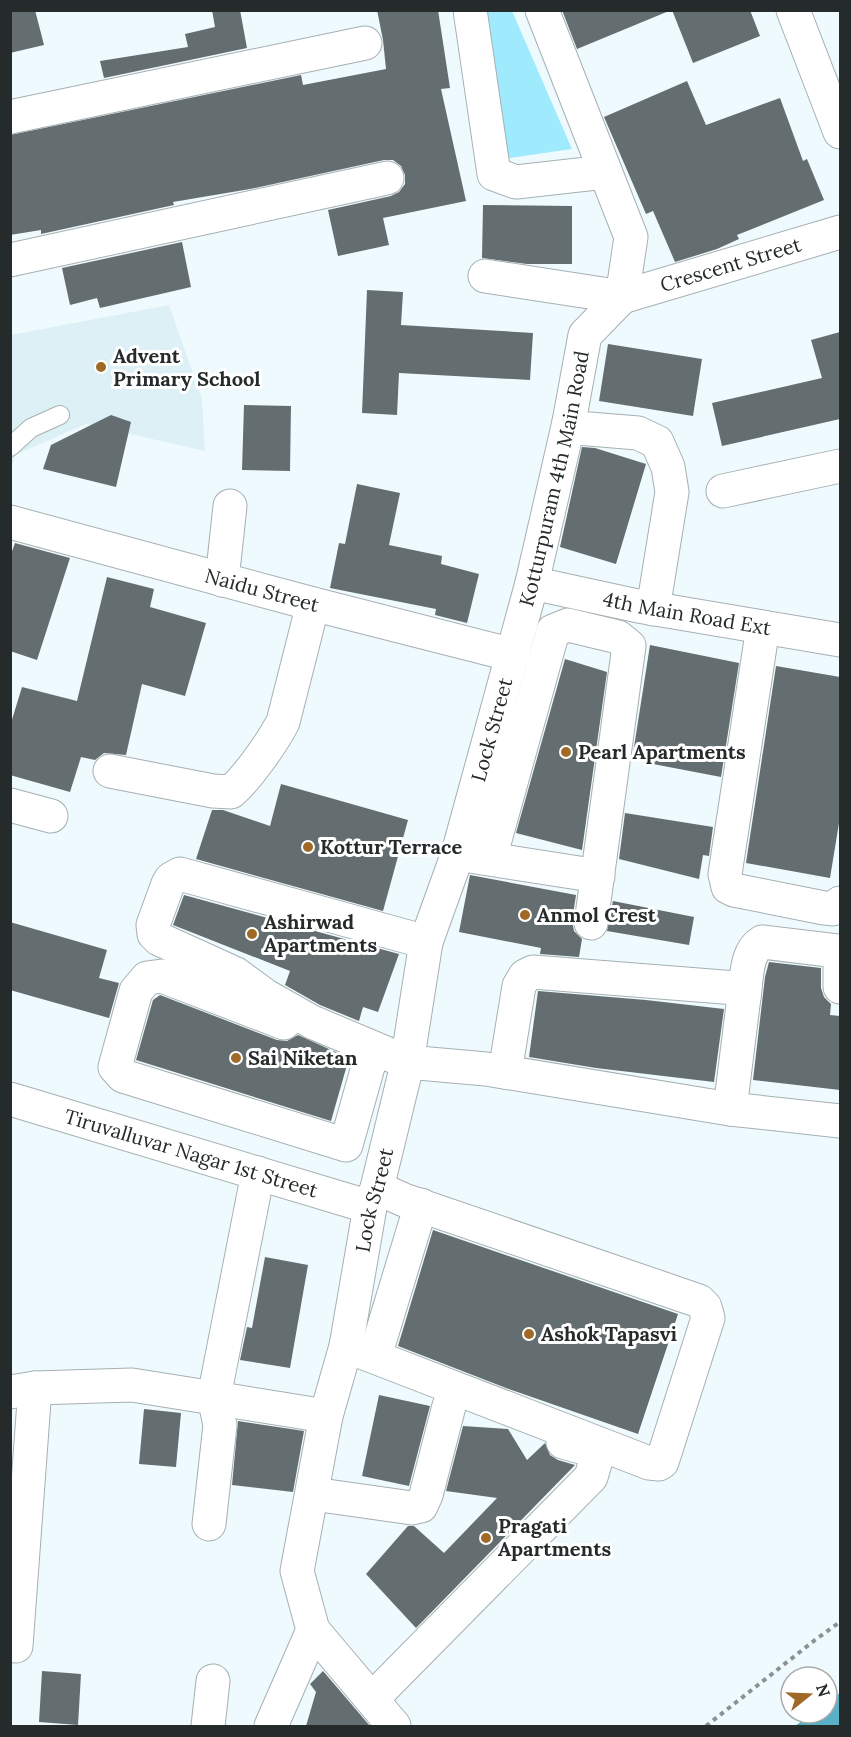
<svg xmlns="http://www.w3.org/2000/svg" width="851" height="1737" viewBox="0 0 851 1737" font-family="Lora,serif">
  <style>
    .built { fill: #dcf0f5 }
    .green { fill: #a0eafe }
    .water { fill: #5ab1c7 }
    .building { fill: #646e70 }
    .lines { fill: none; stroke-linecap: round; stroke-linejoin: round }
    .lane-casing { stroke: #a6b0b3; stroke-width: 20 }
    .street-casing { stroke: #a6b0b3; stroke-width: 35 }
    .path { stroke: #8a9294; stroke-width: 4; stroke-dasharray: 4.5 4.5; stroke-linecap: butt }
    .lane { stroke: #fff; stroke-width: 18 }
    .street { stroke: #fff; stroke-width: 33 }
    .poi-dot { fill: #a16926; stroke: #fff; stroke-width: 2 }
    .labels { text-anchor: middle; stroke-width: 6; stroke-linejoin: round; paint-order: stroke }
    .street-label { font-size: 20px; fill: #252a2b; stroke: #fff }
    .poi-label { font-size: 20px; font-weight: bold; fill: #252a2b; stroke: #fff; text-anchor: start }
  </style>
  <rect width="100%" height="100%" fill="#effafe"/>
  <path class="built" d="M169 305 202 399 205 451 86 424 15 455 11 470V335Z"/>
  <path class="green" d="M487 11H512L572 149 502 159Z"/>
  <path class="water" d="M840 1693V1726H795L813 1713H827V1703Z"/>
  <path class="building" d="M10 10H35L44 45 10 53Z
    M212 10H240L247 48 104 78 100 61 188 47 185 34 215 27Z
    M377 10H438L450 88 441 89 466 201 383 218 389 245 338 256 328 210 391 196 399 192 405 184V175L401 166 393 160H384L250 189 173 202 174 205 41 234V230L10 235V135L301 75 303 85 386 69 383 40Z
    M562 10H668L669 11 577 49Z
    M672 10H750L760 36 693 63Z
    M687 81 706 125 780 98 803 161 807 159 824 200 737 235 739 239 717 249 675 262 653 211 646 214 604 117Z
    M483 205 572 206V264H527L482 258Z
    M182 242 191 287 100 308 97 298 70 305 62 268Z
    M367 290 403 292 401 325 533 333 530 380 399 373 397 415 362 413Z
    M840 332V419L722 446 712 403 822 378 811 340Z
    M608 344 702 359 693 416 599 401Z
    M244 405 291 406 290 471 242 470Z
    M111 415 131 422 116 487 43 469 51 445Z
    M582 447 595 448 646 464 616 564 560 547Z
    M357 484 400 493 389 545 442 556 441 564 479 574 467 623 435 615 436 609 330 588 339 543 345 544Z
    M15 543 70 558 37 660 10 651V557Z
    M107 577 154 589 150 607 206 623 185 696 142 684 126 755 104 753 95 760 81 757 70 792 10 775V726L22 687 77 701Z
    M650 645 739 663 721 777 632 760Z
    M565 659 607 672 582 850 516 833Z
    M776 666 840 677V817L830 878 746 863Z
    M281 784 408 820 383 911 196 859 212 810H223L270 826Z
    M625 813 713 827 709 856 703 855 699 879 619 859Z
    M470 875 576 895 572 921 574 931 582 939 579 957 540 954 541 948 459 932Z
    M184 895 399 954 378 1012 363 1007 359 1021 320 1005 285 985 290 971 173 925Z
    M613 901 694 917 689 945 607 931Z
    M10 922 107 950 99 978 119 983 109 1018 10 990Z
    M769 962 821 968V988L824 997 831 1004 830 1015 840 1016V1090L753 1080 765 977Z
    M538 991 646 1000 724 1009 714 1082 596 1068 529 1057Z
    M160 995 277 1040 287 1041 298 1035 349 1058 331 1121 136 1060 153 1000Z
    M433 1230 678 1314 638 1434 506 1388 398 1346Z
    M265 1257 308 1265 290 1368 240 1360 247 1327 252 1328Z
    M379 1395 430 1406 409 1486 362 1476Z
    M144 1409 181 1413 176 1467 139 1464Z
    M238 1421 304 1431 293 1492 232 1485Z
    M463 1426 508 1429 527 1460 545 1443 550 1455 558 1460 575 1465 416 1628 366 1574 408 1526H414L444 1553 497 1498 446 1491Z
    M42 1671 81 1674 78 1725 39 1722Z
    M323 1671 370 1726H306L316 1692 310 1684Z"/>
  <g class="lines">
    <defs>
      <path id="lane" d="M10 447 31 428 60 415"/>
      <g id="street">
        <path d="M470 10 494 174 516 182 605 172"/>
        <path d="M793 10 840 132"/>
        <path d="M10 117 365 43"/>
        <path d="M10 260 387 178"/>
        <path id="s1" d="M485 276 622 297 840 232"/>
        <path d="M569 422 577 428 638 433 657 442 668 467 672 492 653 609"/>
        <path d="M723 491 840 466"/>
        <path id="s2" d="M10 522 313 604 513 655"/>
        <path d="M222 580 230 506"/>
        <path id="s3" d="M532 583 638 606 840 640"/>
        <path d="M763 627 725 874 728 887 734 890 824 908 832 909 840 903"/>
        <path d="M110 771 213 791 231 792C248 777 272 743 283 722L313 604"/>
        <path d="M10 805 51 816"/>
        <path d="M470 856 598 876"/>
        <path d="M490 858 553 631 568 625 618 637 629 646 591 923"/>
        <path d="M426 942 180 874 171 879 168 884 153 925 154 934 159 939 236 974 266 996 312 1022 407 1062 486 1069 730 1109 840 1121"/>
        <path d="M840 968V987"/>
        <path d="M744 997C747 980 745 952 762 942L837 951 840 957"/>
        <path d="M284 1023 162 976 147 978 136 991 115 1067 123 1076 346 1145 371 1056"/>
        <path d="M505 1072 519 986 525 976 533 972 736 988 744 997 730 1109"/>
        <path id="s4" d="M10 1099 370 1207"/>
        <path d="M346 1346 649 1463 659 1464 662 1462 708 1318 705 1307 699 1301 404 1200 377 1188"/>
        <path d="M375 1356 421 1205"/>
        <path d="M10 1392 35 1388 132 1385 326 1416"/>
        <path d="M313 1494 412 1508 421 1506 426 1495 449 1406"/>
        <path d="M209 1524 220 1425 214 1397 258 1173"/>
        <path d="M16 1646 35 1388"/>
        <path d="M372 1699 591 1477 596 1460 588 1449 563 1442"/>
        <path d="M208 1726 213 1681"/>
        <path d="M271 1726 313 1630"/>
        <path id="s5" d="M394 1726 313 1630 297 1571 326 1416 346 1346 370 1207 377 1188 406 1069 426 942 458 853 532 583 569 422 585 335 622 297 631 237 542 10"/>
      </g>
    </defs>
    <use href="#lane" class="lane-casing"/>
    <use href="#street" class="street-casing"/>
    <path class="path" d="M706 1726 815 1640 840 1622"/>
    <use href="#lane" class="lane"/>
    <use href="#street" class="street"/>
  </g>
  <g class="poi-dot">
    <circle cx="101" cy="367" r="6"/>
    <circle cx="566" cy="752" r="6"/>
    <circle cx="308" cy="847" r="6"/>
    <circle cx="525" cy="915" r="6"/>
    <circle cx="252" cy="934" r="6"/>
    <circle cx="236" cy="1058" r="6"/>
    <circle cx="529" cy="1334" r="6"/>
    <circle cx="486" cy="1538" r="6"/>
  </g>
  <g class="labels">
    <g class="street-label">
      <text dy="7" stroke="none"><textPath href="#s1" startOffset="252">Crescent Street</textPath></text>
      <text dy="7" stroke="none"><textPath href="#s5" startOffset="1311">Kotturpuram 4th Main Road</textPath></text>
      <text dy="7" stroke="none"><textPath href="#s2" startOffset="261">Naidu Street</textPath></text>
      <text dy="7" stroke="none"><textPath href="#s3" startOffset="158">4th Main Road Ext</textPath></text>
      <text dy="7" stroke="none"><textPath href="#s5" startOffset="1052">Lock Street</textPath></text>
      <text dy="7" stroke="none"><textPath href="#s4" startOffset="189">Tiruvalluvar Nagar 1st Street</textPath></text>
      <text dy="7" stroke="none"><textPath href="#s5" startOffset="566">Lock Street</textPath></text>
    </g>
    <g class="poi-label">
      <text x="113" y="363">Advent<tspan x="113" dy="23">Primary School</tspan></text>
      <text x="578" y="759">Pearl Apartments</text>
      <text x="320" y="854">Kottur Terrace</text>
      <text x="537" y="922">Anmol Crest</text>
      <text x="264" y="929">Ashirwad<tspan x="264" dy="23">Apartments</tspan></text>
      <text x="248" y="1065">Sai Niketan</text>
      <text x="541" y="1341">Ashok Tapasvi</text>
      <text x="498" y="1533">Pragati<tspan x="498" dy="23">Apartments</tspan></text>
    </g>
  </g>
  <rect width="851" height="1737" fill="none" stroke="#252a2b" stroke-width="24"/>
  <g transform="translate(809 1695) rotate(72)"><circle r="28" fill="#ffffff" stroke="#a8aaaa" stroke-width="1.5"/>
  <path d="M0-4.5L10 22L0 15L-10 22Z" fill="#a16926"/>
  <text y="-9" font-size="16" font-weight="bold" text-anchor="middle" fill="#252a2b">N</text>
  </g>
</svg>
